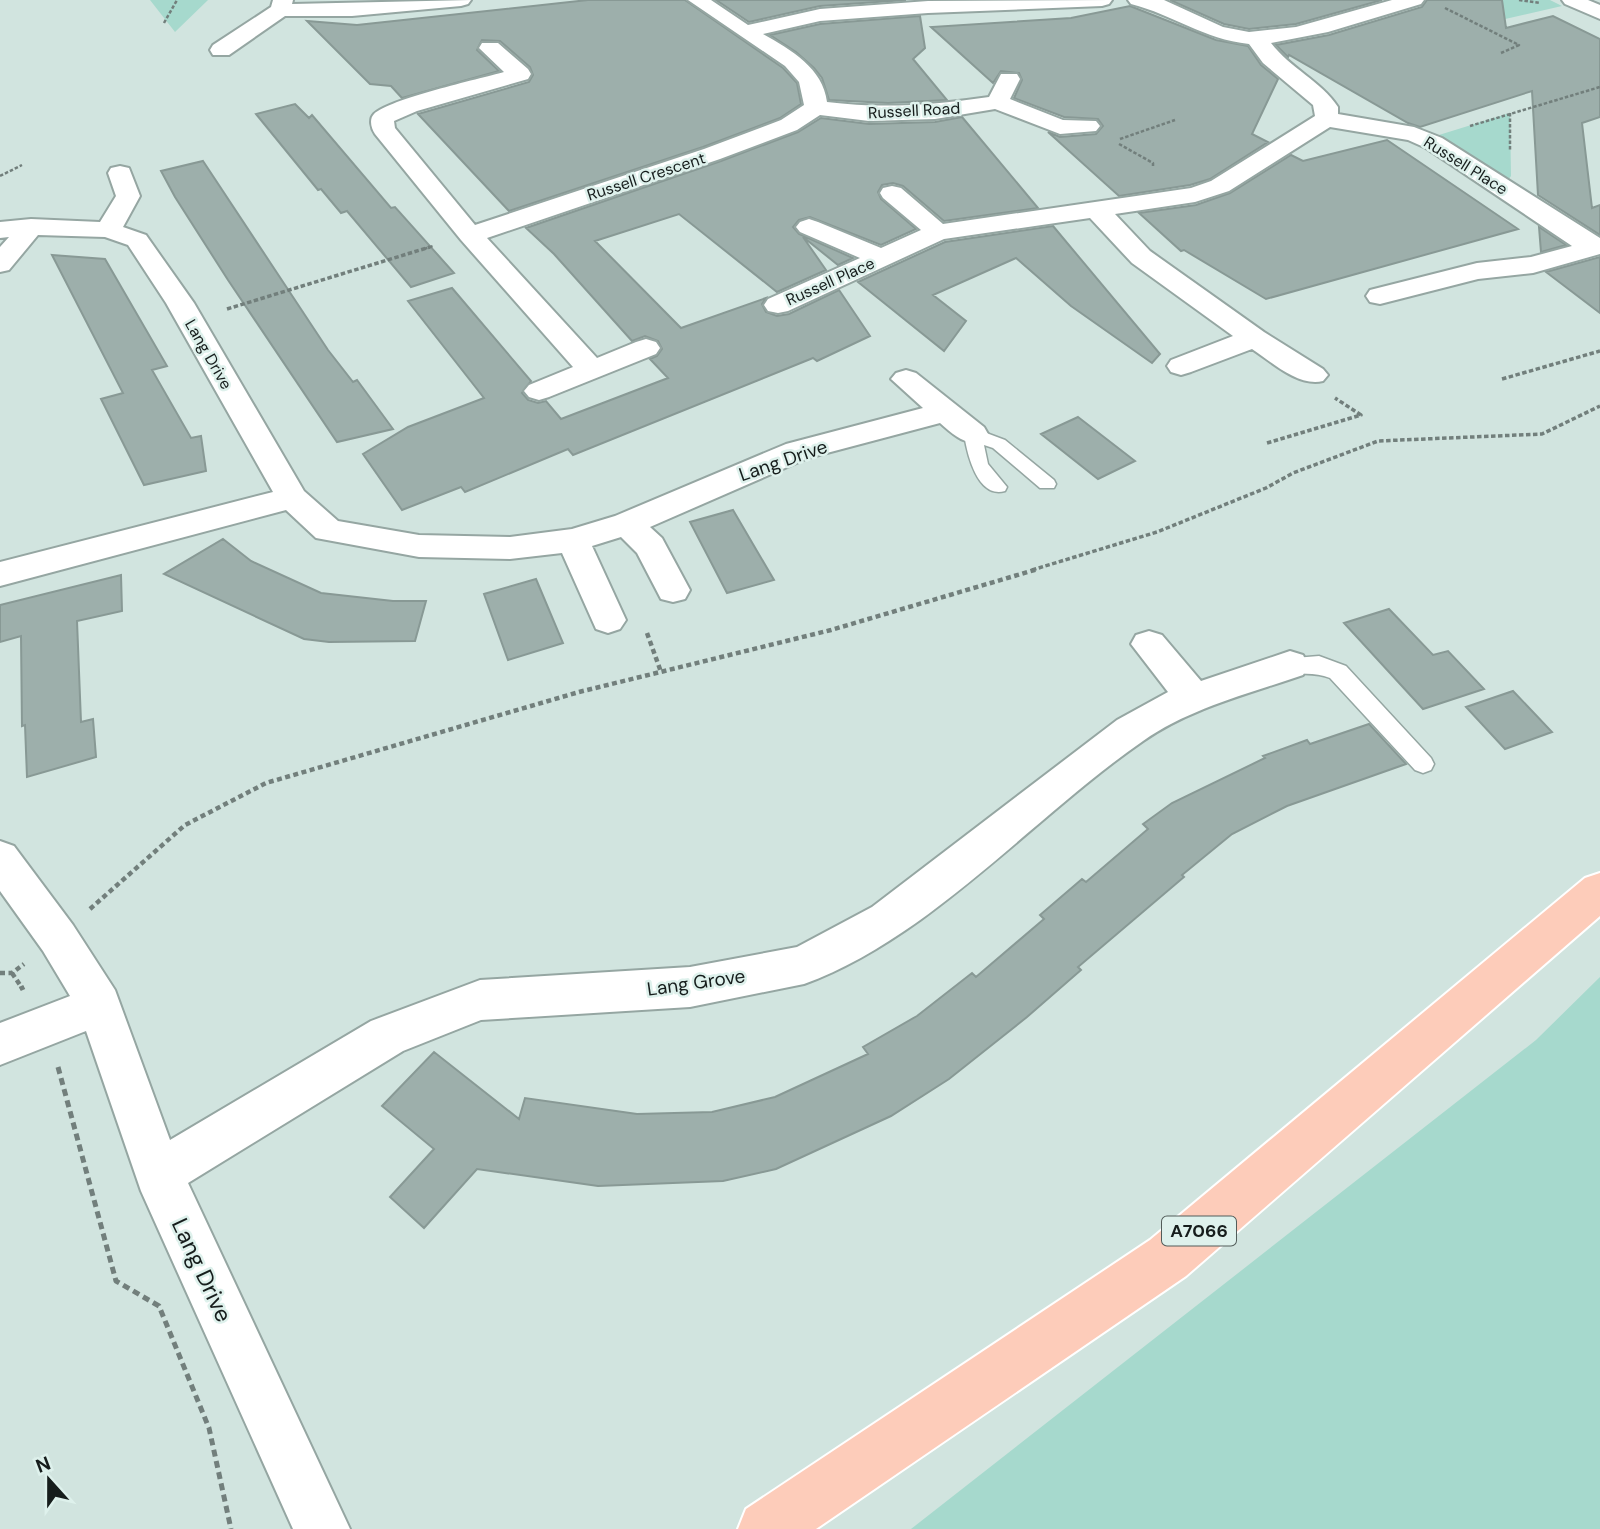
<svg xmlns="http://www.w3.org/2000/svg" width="1600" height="1529" viewBox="0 0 1600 1529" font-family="'DM Sans',sans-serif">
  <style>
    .green { fill: #a6d9cd }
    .building { fill: #9dafab; stroke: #889995; stroke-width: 2 }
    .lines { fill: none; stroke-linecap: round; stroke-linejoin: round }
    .service-casing { stroke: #95a6a2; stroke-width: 3 }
    .minor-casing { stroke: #95a6a2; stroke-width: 4 }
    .tertiary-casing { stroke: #95a6a2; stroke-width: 4 }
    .primary-casing { stroke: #fff; stroke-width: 4 }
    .path-far3 { stroke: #727f7c; stroke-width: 2.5; stroke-dasharray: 3.5 2; stroke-linecap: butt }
    .path-far2 { stroke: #727f7c; stroke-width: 3.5; stroke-dasharray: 4.5 2.5; stroke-linecap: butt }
    .path-far1 { stroke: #727f7c; stroke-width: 4.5; stroke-dasharray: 5 3.5; stroke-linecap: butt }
    .path { stroke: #727f7c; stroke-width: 5; stroke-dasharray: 7 4.5; stroke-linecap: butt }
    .service { fill: #fff; fill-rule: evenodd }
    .minor { fill: #fff; fill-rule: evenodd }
    .tertiary { fill: #fff; fill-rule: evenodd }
    .primary { fill: #fdccba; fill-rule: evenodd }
    .labels { text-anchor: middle; stroke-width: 5; stroke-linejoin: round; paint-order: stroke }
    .far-street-label { font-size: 16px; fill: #161d1c; stroke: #def1ec }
    .shield { fill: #def1ec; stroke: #525d5a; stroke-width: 2 }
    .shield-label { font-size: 18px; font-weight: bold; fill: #161d1c }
    .street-label { font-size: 19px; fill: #161d1c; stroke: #def1ec }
    .near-street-label { font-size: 23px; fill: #161d1c; stroke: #def1ec }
  </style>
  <rect width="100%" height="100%" fill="#d1e4df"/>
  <path class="green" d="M150 0H208L175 32Z
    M1463 0H1550L1562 6 1479 25Z
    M1510 113 1511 176 1503 187 1426 139Z
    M1600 977V1529H911L1536 1040Z"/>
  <path class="building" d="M588 0H685L783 68 797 83 801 104 780 118 703 147 509 211 418 114 529 82 533 75 530 67 500 41 482 40 477 50 499 71 402 98 391 86 370 84 307 21 357 25Z
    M716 0H906L820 6 749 22Z
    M1170 0H1382L1296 24 1249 29 1224 24Z
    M1427 0H1502L1506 28 1553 16 1600 39V117L1582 123 1592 208 1600 205V235L1538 195 1532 91 1420 127 1408 123 1289 55 1288 57 1276 45 1329 35 1422 7Z
    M1130 6 1216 40 1248 46 1261 65 1278 79 1252 134 1268 142 1210 179 1190 185 1119 196 1048 132 1060 137 1096 134 1103 126 1098 119 1064 117 1014 98 1022 80 1019 73 1001 71 993 83 931 27 1071 18Z
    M920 16 925 48 913 59 947 100 888 103 829 100 822 78 814 68 796 52 770 35 820 24Z
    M295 104 309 118 312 115 391 208 395 207 454 273 411 287 347 211 341 213 321 189 318 190 256 114Z
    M962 117 1038 208 944 221 903 186 893 183 882 185 878 192 881 199 916 229 881 245 810 217 799 220 793 227 799 234 853 258 838 265 803 237 826 270 777 292 679 214 595 241 681 328 766 298 762 304 766 312 777 316 789 314 839 290 870 336 817 361 813 358 573 455 568 449 465 492 461 487 402 510 363 454 408 427 484 398 408 301 452 288 531 381 522 393 528 400 538 403 546 401 561 419 668 378 650 359 657 356 662 349 658 341 645 336 632 341 554 254 526 228 721 161 798 132 821 118 869 124 935 122Z
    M1387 140 1518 229 1266 299 1184 250 1181 251 1139 213 1196 205 1230 193 1291 155 1303 161Z
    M203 161 328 350 353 382 357 380 393 429 337 442 228 280 175 197 161 171Z
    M1053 226 1160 354 1152 363 1071 306 1016 258 933 295 966 321 944 351 858 282 945 242Z
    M1539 227 1566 245 1541 252Z
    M52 255 105 259 167 366 152 370 191 438 201 436 206 471 144 485 101 399 123 393Z
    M1600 257V313L1546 272Z
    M1078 417 1135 461 1098 479 1041 434Z
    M733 510 774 580 727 593 690 522Z
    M223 539 251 561 321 593 393 601H426L415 641 329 642 304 639 164 574Z
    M121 575 122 611 77 621 81 722 93 719 96 757 27 777 25 725 22 726 21 636 0 642V605Z
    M536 579 563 643 508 660 484 594Z
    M1389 609 1433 655 1448 651 1484 689 1423 709 1344 623Z
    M1513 691 1552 732 1505 749 1466 707Z
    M1369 724 1406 764 1287 806 1232 834 1182 875 1184 877 1078 967 1081 970 1027 1017 949 1079 891 1116 776 1169 723 1181 598 1186 477 1169 424 1228 390 1197 434 1149 382 1106 434 1052 519 1119 525 1098 637 1114 712 1112 775 1097 868 1054 863 1047 917 1016 972 973 976 977 1044 919 1040 915 1082 879 1086 882 1148 829 1143 824 1172 803 1265 758 1263 756 1307 740 1310 744Z"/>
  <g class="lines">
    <defs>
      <path id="service" d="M973 428 1005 440 1054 480 1056 484 1054 488H1040L993 448 984 445 988 464 1007 487 1005 491C977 499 967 453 964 434Z
        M1319 656 1346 666 1431 758 1434 764 1431 770 1423 773 1415 770 1330 678C1314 671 1299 676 1282 671L1279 665 1282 659Z"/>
      <path id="minor" d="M273 0H293L292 4 471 0 468 4 461 6 352 16H285L229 55H213L210 50 213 45 271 7Z
        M688 0H711L748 25 820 9 928 1 1112 0 1109 4 1102 6 928 13 820 21 763 34C791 50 823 68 827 102 882 109 934 105 989 97L1001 74H1017L1020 79 1010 99 1063 120 1096 121 1100 126 1096 131 1060 134 995 109 935 119 869 121 820 115 797 130 720 159 487 238 597 358 636 342 646 339 656 342 660 348 656 354 549 397 539 400 529 397 524 391 529 385 573 367 461 240 375 134C371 128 369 119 374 114 389 99 479 79 504 72L479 48 482 43H498L528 69 531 74 528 79 417 111 394 121 395 128 475 225 704 149 781 120 804 105 799 82 785 66Z
        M1128 0H1164L1223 27 1249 32 1296 27 1392 0H1424L1421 4 1328 32 1271 43C1290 68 1321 81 1338 107V114L1414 127 1442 138 1600 238V254L1533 273 1478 279 1380 304 1370 302 1366 296 1370 290 1477 263 1531 257 1572 246 1426 148 1408 140 1330 127 1229 191 1195 202 1115 214 1150 251 1264 332 1323 369 1328 375 1323 381C1298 387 1272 362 1252 349L1191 372 1181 375 1171 372 1167 366 1171 360 1233 336 1132 263 1090 218 944 239 788 311 778 313 768 311 764 305 768 299 860 258 800 232 796 227 800 222 809 219 818 222 881 248 921 230 883 198 880 193 883 188 892 186 901 188 943 224 1191 188 1211 181 1315 116 1313 105 1263 63 1249 44C1203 39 1174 15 1131 4Z
        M120 166 129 168 140 196 123 227 146 235 194 303 304 491 338 521 419 535 510 537 572 529 615 516 786 444 923 408 891 379 896 373 906 370 916 373 984 427 988 434 984 441C964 446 954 435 940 423L808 458 650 527 662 538 690 590 685 599 673 602 661 599 637 553 621 537 592 546 626 620 620 629 608 633 596 629 562 553 510 559 419 557 316 538 286 510 0 586V562L273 492 166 303 128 245 105 237 38 235 9 270 0 272V247L9 237 0 238V222L31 219 100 222 116 196 108 173 111 168Z
        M1149 631 1162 635 1201 681 1290 651 1303 655 1308 665 1303 675C1248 694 1190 708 1143 741 1033 817 930 938 804 984L690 1007 481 1020 403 1051 188 1183 350 1529H293L141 1191 86 1031 0 1065V1023L70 996 43 951 0 891V841L14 846 73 925 115 990 170 1140 371 1021 480 980 690 967 797 947 872 907 1117 720 1168 692 1131 644 1136 635Z"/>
      <path id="tertiary" d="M1562 0H1588L1600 5V19L1565 4Z"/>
      <path id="primary" d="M1600 873V916L1186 1276 816 1529H738L746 1509 1150 1240 1585 878Z"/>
    </defs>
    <use href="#service" class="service-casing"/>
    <use href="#minor" class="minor-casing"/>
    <use href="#tertiary" class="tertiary-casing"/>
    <use href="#primary" class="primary-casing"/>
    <path class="path-far3" d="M1519 0 1540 3
      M1445 8 1519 45 1501 53
      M164 23 177 0
      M1510 113V151
      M1470 126 1600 87
      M1120 139 1175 120
      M1119 144 1153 163V168
      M0 176 22 165
      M424 249 433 246"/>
    <path class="path-far2" d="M227 309 430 247
      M1502 379 1600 351
      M1267 443 1361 415 1335 398
      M1032 570 1157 532 1266 488 1293 473 1378 441 1542 434 1600 406"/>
    <path class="path-far1" d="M647 633 661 672
      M90 909 185 825 266 783 579 692 831 630 1038 569
      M0 973H12L24 964
      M12 973 22 988"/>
    <path class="path" d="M21 986 23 990
      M58 1067 116 1281 159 1306 209 1428 231 1529"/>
    <use href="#service" class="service"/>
    <use href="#minor" class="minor"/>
    <use href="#tertiary" class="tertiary"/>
    <use href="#primary" class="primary"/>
  </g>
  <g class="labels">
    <g class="far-street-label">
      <text transform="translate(914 110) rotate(-3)" y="6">Russell Road</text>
      <text transform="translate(1466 165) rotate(32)" y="6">Russell Place</text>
      <text transform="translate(646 176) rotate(-18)" y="6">Russell Crescent</text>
      <text transform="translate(830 281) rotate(-24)" y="6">Russell Place</text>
      <text transform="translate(209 354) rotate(60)" y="6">Lang Drive</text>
    </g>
    <rect class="shield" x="1162" y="1216.5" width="74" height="29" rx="5"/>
    <g class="shield-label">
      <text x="1199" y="1237">A7066</text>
    </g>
    <g class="street-label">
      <text transform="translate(783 460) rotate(-19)" y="7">Lang Drive</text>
      <text transform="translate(696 982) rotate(-8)" y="7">Lang Grove</text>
    </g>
    <g class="near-street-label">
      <text transform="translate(202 1270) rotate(65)" y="8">Lang Drive</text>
    </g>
  </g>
  <g transform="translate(49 1480) rotate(339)" stroke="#def1ec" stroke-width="5" paint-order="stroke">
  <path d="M0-5L12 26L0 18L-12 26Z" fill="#161d1c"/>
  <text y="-10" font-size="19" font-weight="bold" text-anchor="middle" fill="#161d1c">N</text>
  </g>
</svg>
